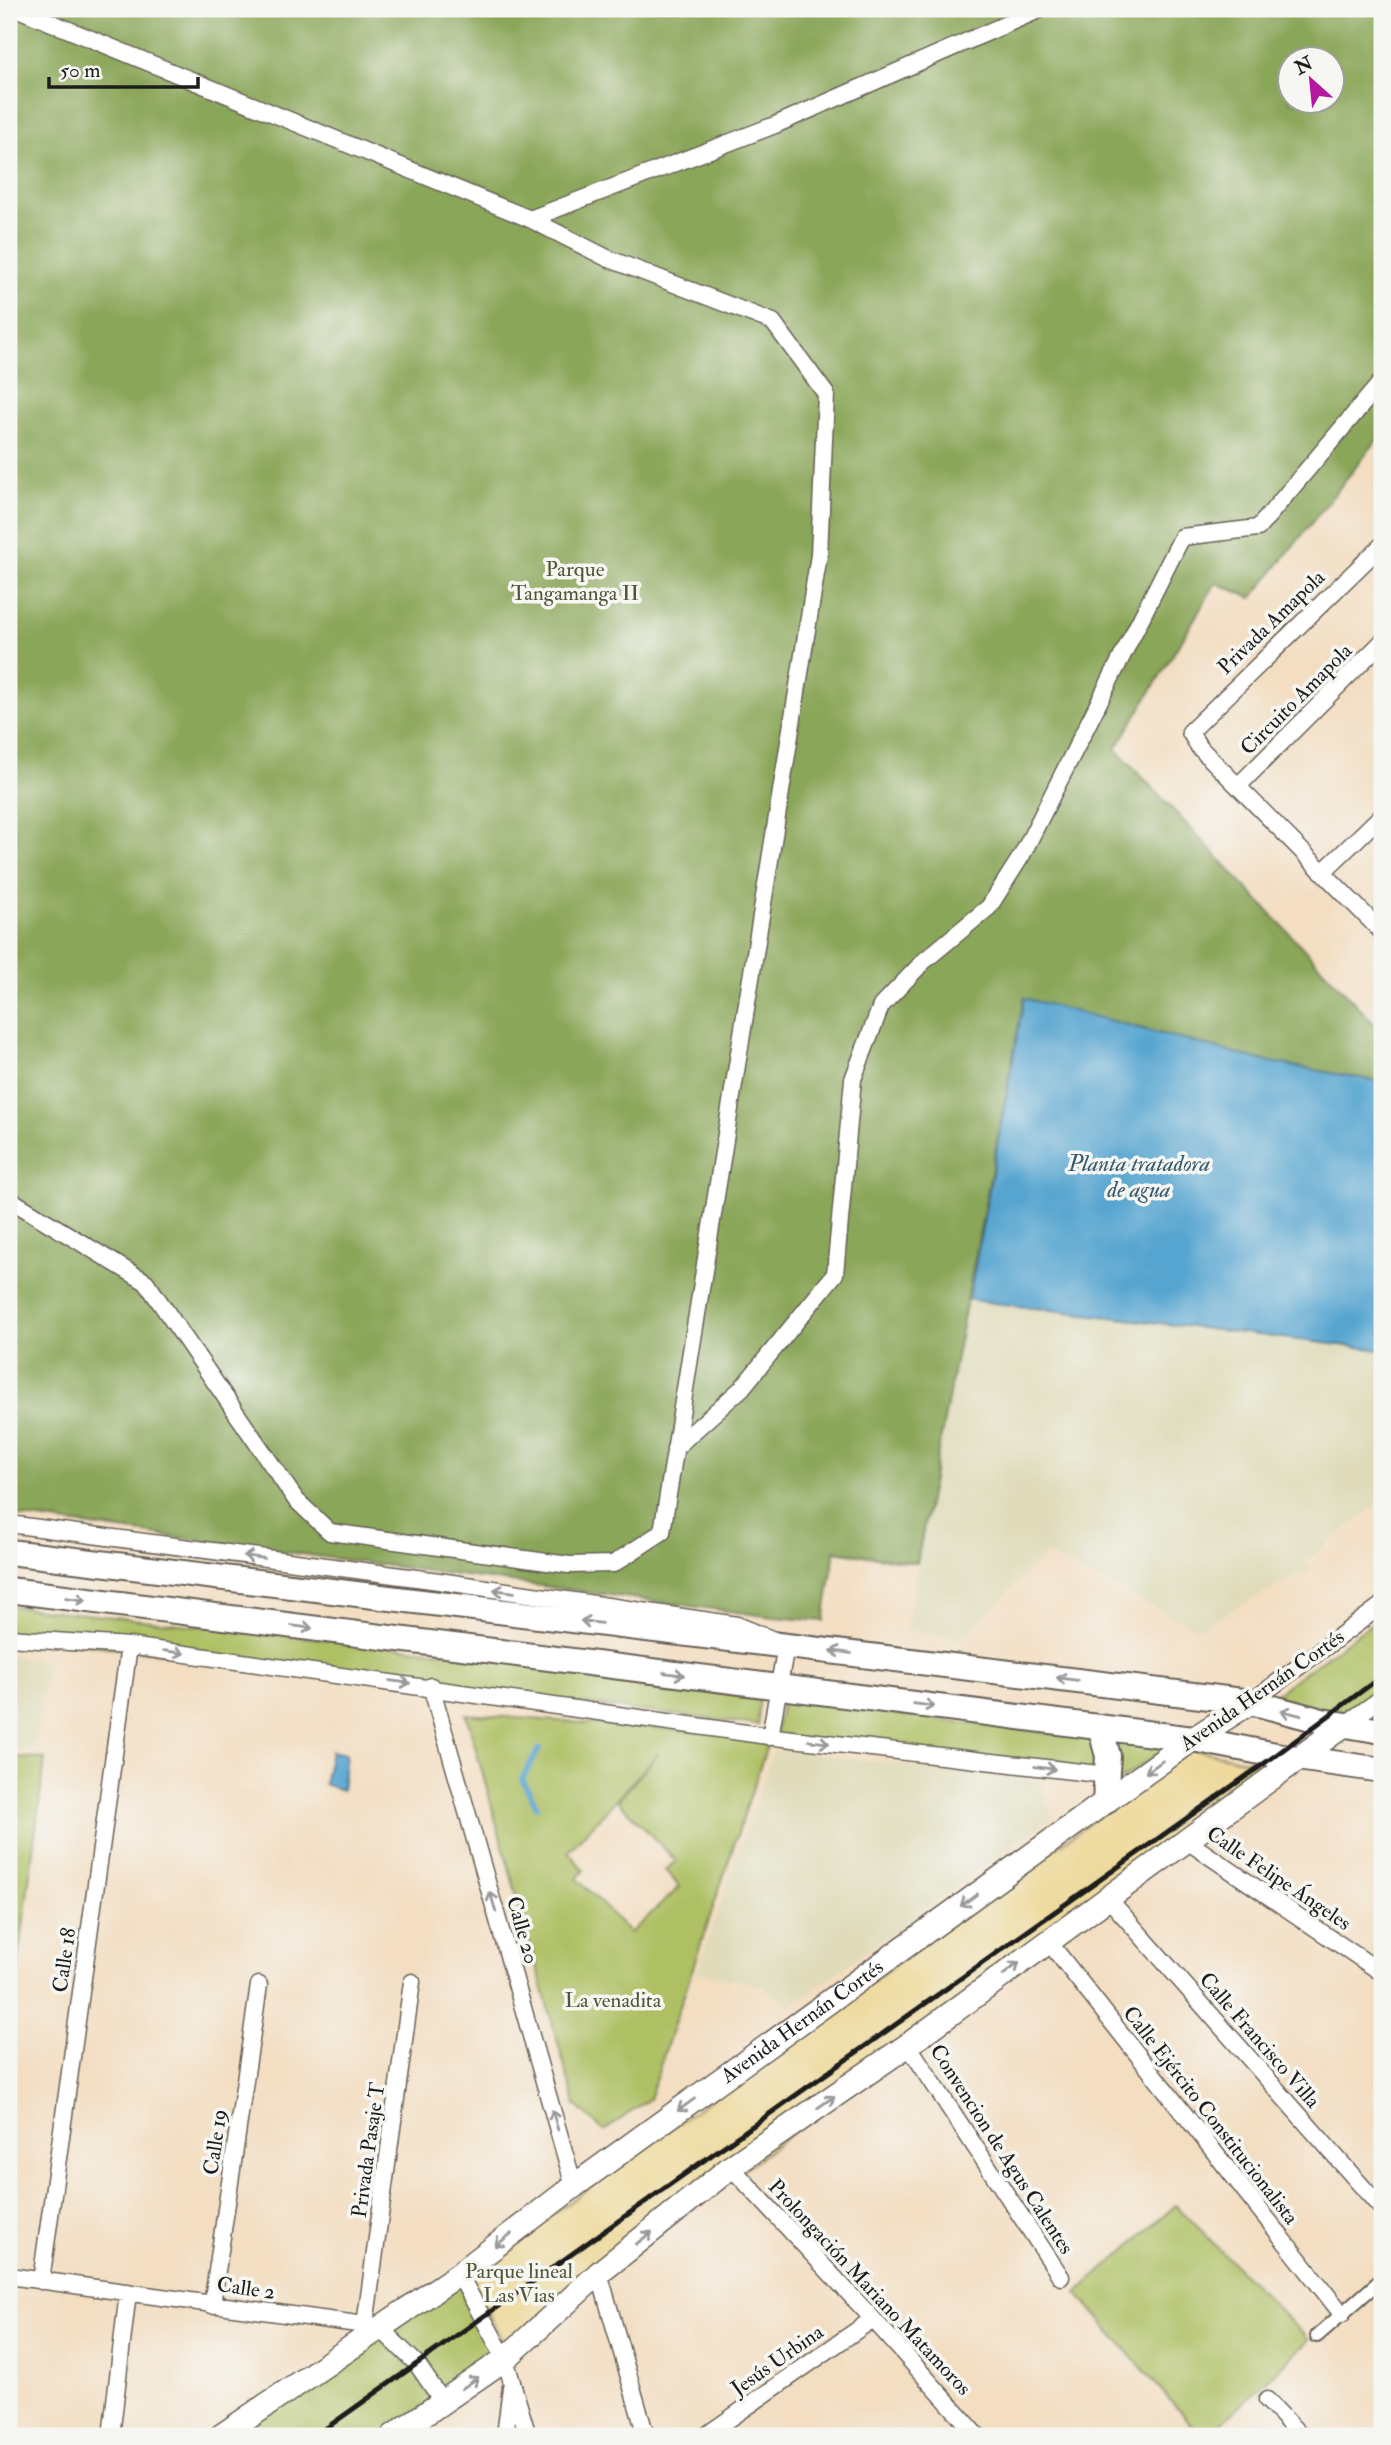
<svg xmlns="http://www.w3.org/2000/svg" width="1391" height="2445" viewBox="0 0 1391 2445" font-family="'IM FELL Double Pica',serif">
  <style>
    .built { fill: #e0dcbb }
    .green { fill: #aec063; stroke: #656e40; stroke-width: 2; fill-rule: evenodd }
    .forest { fill: #8aa659; stroke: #53613a; stroke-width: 2; fill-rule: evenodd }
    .sand { fill: #eeda9e; stroke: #857b5d; stroke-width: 2 }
    .water { fill: #56a5d0; stroke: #396076; stroke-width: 2 }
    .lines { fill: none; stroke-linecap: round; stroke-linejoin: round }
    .stream { stroke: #56a5d0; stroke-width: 6 }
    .pedestrian-casing { stroke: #676056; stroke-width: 16 }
    .minor-casing { stroke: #676056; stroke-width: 19 }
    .secondary-casing { stroke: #676056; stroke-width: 26 }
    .primary-casing { stroke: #676056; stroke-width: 28 }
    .pedestrian { stroke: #fff; stroke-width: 12 }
    .minor { stroke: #fff; stroke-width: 16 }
    .secondary { stroke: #fff; stroke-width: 23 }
    .primary { stroke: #fff; stroke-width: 24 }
    .rail { stroke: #1c1c1c; stroke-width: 5 }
    .oneway { stroke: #999 }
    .labels { text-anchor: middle; stroke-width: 7; stroke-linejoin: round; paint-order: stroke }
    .park-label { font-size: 21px; fill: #4f5535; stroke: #f6f6f2 }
    .street-label { font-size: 21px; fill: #1c1c1c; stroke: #f6f6f2 }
    .water-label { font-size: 23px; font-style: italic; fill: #365a6d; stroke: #f6f6f2 }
  </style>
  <rect width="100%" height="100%" fill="#f6f6f2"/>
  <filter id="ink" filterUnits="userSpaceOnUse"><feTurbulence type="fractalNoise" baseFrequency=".0143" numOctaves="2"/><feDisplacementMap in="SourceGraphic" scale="14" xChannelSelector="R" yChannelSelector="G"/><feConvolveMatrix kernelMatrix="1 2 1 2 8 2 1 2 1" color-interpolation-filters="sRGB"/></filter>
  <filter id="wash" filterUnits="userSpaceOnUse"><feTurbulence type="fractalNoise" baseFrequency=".00686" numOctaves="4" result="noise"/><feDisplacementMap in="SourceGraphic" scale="28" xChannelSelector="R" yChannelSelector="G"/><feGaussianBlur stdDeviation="1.57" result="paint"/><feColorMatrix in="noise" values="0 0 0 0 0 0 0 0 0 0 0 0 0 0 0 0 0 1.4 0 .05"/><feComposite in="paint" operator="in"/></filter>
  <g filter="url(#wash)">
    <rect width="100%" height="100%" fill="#f3dec2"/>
    <path class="built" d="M966 1299 1382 1350V1501L1304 1562 1310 1569 1197 1628 1045 1554 962 1639 906 1630Z
      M9 1656 47 1662 34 1751 9 1747Z
      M774 1749 1041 1781 1052 1817 789 2007 763 1986 697 1972Z"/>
    <path class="green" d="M9 1606 760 1685 758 1725 9 1635Z
      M1382 1616V1691L1347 1715 1272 1696Z
      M782 1700 1100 1740 1098 1776 775 1737Z
      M466 1714 770 1737 649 2099 604 2131 575 2104ZM659 1753 618 1801 676 1861 665 1870 680 1887 630 1933 577 1879 584 1870 568 1852Z
      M1113 1736 1166 1748 1114 1784Z
      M9 1757 45 1759 14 1995H9Z
      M1176 2205 1309 2340 1208 2436H1201L1077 2293Z
      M457 2283 496 2356 445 2392 391 2328Z
      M379 2337 412 2368 432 2400 380 2436H233Z"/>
    <path class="forest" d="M9 9H1382V434L1252 598 1216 583 1116 749 1382 1032V1086L1265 1061 1024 999 917 1563 835 1551 824 1621 773 1617 9 1515ZM1290 60H1332V102H1290Z"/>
    <path class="sand" d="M1191 1749 1277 1767 507 2348 468 2276Z"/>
    <path class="water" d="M1024 998 1265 1061 1382 1082V1350L969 1300Z
      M331 1751 346 1754 342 1790 324 1784Z"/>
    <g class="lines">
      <path class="stream" d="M537 1807 522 1779 539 1749"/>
    </g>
  </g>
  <g filter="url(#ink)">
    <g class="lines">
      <defs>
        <path id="pedestrian" d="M1317 2336 1382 2279"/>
        <path id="minor" d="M530 219 775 125 1041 9
          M1382 545 1190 732 1199 747 1382 932
          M1239 785 1382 642
          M1324 871 1382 815
          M9 1199 146 1282 296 1500 330 1532 569 1565 613 1564 662 1532 819 555 826 394 773 322 607 258 530 219 18 9
          M675 1448 742 1388 835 1274 853 1079 881 1006 924 961 989 907 1022 855 1182 537 1258 528 1382 381
          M9 1524 439 1581 737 1625 786 1645 770 1737
          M9 1638 129 1646 775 1737 1107 1775
          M431 1686 574 2186
          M1251 1702 1382 1605
          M1344 1725 1382 1698
          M1187 1841 1382 1973
          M1108 1898 1382 2209
          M1048 1941 1342 2314
          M908 2045 1061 2277
          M731 2167 873 2319 978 2436
          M599 2273 646 2436
          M459 2274 505 2359 528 2436
          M9 2276 379 2327 417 2364 443 2402
          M41 2281 129 1646
          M212 2305 259 1985
          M365 2325 412 1982
          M1267 2400 1301 2436
          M111 2436 128 2292
          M505 2436 511 2387
          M705 2436 873 2319"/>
        <g id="secondary">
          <path id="s1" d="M221 2436 459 2274 574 2186 1105 1802 1193 1739 1251 1702"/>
          <path d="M393 2436 505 2359 599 2273 731 2167 908 2045 1344 1725"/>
        </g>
        <path id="primary" d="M9 1552 1251 1702 1322 1721 1382 1731
          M9 1590 1193 1739 1276 1755 1382 1770
          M1100 1727 1108 1756 1105 1802"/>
      </defs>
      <use href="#pedestrian" class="pedestrian-casing"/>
      <use href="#minor" class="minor-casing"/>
      <use href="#secondary" class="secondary-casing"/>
      <use href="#primary" class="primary-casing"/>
      <use href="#pedestrian" class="pedestrian"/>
      <use href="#minor" class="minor"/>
      <use href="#secondary" class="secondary"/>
      <use href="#primary" class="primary"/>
      <path class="rail" d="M315 2436 1276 1755 1382 1676"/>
    </g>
    <defs><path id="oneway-shaft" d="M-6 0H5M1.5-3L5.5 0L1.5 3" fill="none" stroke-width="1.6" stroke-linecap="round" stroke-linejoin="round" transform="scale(1.75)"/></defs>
    <g class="oneway">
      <use href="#oneway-shaft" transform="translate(254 1557) rotate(-172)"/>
      <use href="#oneway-shaft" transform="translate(504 1591) rotate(-172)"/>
      <use href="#oneway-shaft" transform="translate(76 1599) rotate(7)"/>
      <use href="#oneway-shaft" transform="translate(591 1622) rotate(-173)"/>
      <use href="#oneway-shaft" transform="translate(302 1627) rotate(7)"/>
      <use href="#oneway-shaft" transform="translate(174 1652) rotate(8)"/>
      <use href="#oneway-shaft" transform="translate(841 1652) rotate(-172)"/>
      <use href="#oneway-shaft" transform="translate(674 1674) rotate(7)"/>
      <use href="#oneway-shaft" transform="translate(1067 1679) rotate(-173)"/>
      <use href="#oneway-shaft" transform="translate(400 1682) rotate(8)"/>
      <use href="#oneway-shaft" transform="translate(924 1705) rotate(7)"/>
      <use href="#oneway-shaft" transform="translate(1291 1713) rotate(-165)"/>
      <use href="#oneway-shaft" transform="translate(819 1742) rotate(7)"/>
      <use href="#oneway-shaft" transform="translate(1154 1767) rotate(144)"/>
      <use href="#oneway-shaft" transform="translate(1045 1768) rotate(7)"/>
      <use href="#oneway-shaft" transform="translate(969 1900) rotate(144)"/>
      <use href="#oneway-shaft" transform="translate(493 1902) rotate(-106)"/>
      <use href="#oneway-shaft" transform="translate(1011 1969) rotate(-37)"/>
      <use href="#oneway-shaft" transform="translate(826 2102) rotate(-35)"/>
      <use href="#oneway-shaft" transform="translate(686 2105) rotate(144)"/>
      <use href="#oneway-shaft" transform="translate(555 2120) rotate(-106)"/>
      <use href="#oneway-shaft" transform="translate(644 2238) rotate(-38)"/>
      <use href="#oneway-shaft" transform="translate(503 2240) rotate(143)"/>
      <use href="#oneway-shaft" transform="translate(470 2383) rotate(-35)"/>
    </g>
  </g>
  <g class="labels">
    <g class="park-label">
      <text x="575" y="576">Parque<tspan x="575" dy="24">Tangamanga II</tspan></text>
      <text x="613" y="2007">La venadita</text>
      <text x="519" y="2278">Parque lineal<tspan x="519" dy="24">Las Vias</tspan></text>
    </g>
    <g class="street-label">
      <text transform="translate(1271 622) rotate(-44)" y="7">Privada Amapola</text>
      <text transform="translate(1296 699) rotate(-45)" y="7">Circuito Amapola</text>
      <text transform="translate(1262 1690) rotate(-35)" y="7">Avenida Hernán Cortés</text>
      <text transform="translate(1279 1878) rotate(34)" y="7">Calle Felipe Ángeles</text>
      <text transform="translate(523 1930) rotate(74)" y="7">Calle 20</text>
      <text transform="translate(64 1960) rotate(-82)" y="7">Calle 18</text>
      <text dy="7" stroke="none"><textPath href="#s1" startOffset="714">Avenida Hernán Cortés</textPath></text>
      <text transform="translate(1260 2040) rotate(49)" y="7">Calle Francisco Villa</text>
      <text transform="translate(1211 2115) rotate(52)" y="7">Calle Ejército Constitucionalista</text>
      <text transform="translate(215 2142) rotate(-82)" y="7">Calle 19</text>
      <text transform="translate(1002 2149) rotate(57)" y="7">Convencion de Agus Calentes</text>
      <text transform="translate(368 2150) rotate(-82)" y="7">Privada Pasaje T</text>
      <text transform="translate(870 2287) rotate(47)" y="7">Prolongación Mariano Matamoros</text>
      <text transform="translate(246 2288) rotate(8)" y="7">Calle 2</text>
      <text transform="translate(777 2360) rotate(-35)" y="7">Jesús Urbina</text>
    </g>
    <g class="water-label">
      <text x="1139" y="1171">Planta tratadora<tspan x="1139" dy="26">de agua</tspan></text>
    </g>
  </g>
  <rect width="1391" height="2445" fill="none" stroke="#f6f6f2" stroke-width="35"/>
  <g transform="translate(1311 80) rotate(333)"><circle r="33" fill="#f6f6f2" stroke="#9f9f9c" stroke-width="2"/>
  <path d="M0-5L12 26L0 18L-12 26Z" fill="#b5179e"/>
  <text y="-10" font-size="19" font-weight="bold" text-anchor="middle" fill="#1c1c1c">N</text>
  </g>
  <path d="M49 77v10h149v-10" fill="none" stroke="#1c1c1c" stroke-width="3.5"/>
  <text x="60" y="77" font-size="21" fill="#1c1c1c" stroke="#f6f6f2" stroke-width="5" paint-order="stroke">50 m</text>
</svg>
